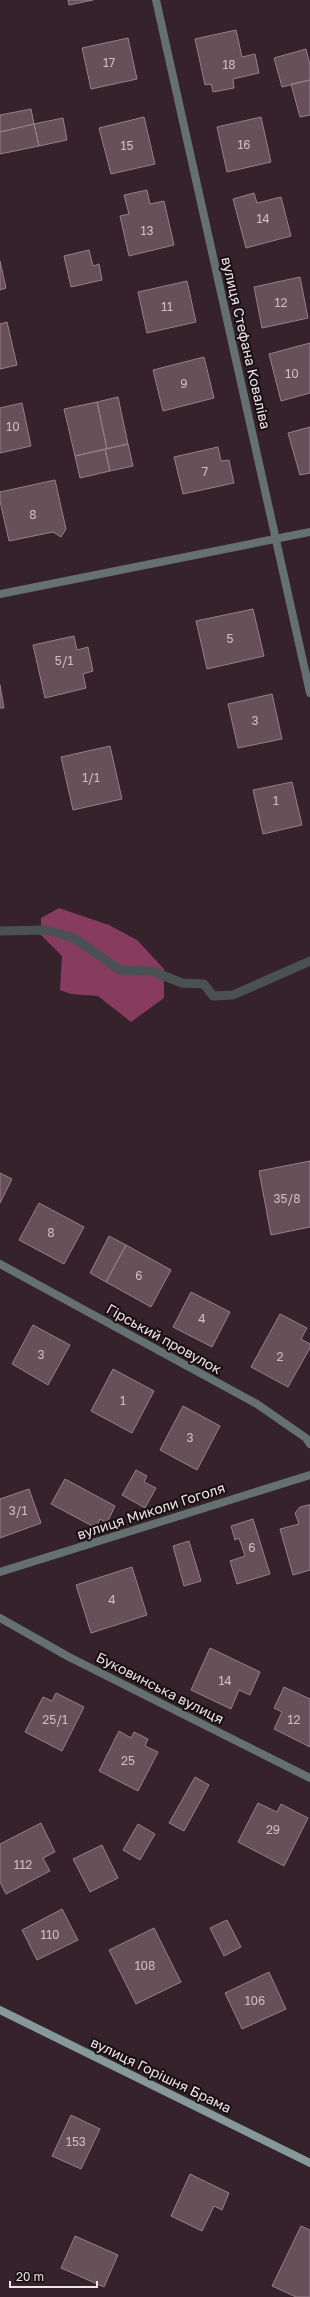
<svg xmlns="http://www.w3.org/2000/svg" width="310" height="2297" viewBox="0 0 310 2297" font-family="'Golos Text',sans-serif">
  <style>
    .forest { fill: #873b5e }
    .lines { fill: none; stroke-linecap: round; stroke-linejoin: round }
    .stream { stroke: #4a5153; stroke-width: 9 }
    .building { fill: #665159; stroke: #977f88 }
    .street { stroke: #647071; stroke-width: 8 }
    .secondary { stroke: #86999a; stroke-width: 8 }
    .labels { text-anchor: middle; stroke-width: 4; stroke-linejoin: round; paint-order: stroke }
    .number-label { font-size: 12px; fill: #cebec4 }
    .street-label { font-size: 14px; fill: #f0e3e7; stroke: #170f12 }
  </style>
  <rect width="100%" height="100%" fill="#35222a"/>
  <path class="forest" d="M59 908 109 925 137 940 164 969V998L131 1022 98 996 71 994 60 990 62 956 41 935V918Z"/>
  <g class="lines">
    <path class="stream" d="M0 931 46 930 74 938 120 970 152 971 182 983 204 984 213 996 233 995 310 961"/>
  </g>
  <path class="building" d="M68 0H93L69 5Z
    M236 30 242 57 255 54 259 73 233 79 234 88 213 92 211 84 205 85 195 39Z
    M128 38 137 79 91 89 82 48Z
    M306 49 310 65V80L282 87 274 58Z
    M310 80V115L300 117 291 84Z
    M31 109 34 124 0 132V115Z
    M144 117 155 164 111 174 99 128Z
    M261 117 271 162 227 172 217 127Z
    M63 118 67 140 39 146 34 124Z
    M34 124 39 146 0 154V132Z
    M147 190 150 204 164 201 174 245 129 256 120 216 129 214 124 195Z
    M254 193 257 203 281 197 291 236 246 248 233 199Z
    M89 250 93 266 99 264 102 280 71 287 64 256Z
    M0 261 6 288 0 290Z
    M300 277 308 318 262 328 254 287Z
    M187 281 196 322 147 333 138 292Z
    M7 322 17 365 0 369V324Z
    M310 343V393L281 401 269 354Z
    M204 357 214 398 163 411 153 370Z
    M118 397 128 444 107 449 97 402Z
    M97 402 107 449 75 456 64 409Z
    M22 403 31 446 0 453V408Z
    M310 427V473L300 475 288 433Z
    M128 444 133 466 110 471 105 449Z
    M218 447 221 461 229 460 234 483 183 494 174 457Z
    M105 449 110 471 80 478 75 456Z
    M55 480 66 529 61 537 53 532 9 541 0 501V492Z
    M253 609 264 656 207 669 196 621Z
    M74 636 77 650 88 647 93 671 83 674 86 688 45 698 33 645Z
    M0 685 4 708H0Z
    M272 694 282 739 238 748 228 704Z
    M110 746 122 799 73 810 61 757Z
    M292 782 302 825 263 834 253 790Z
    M310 1161V1227L271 1235 259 1171Z
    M0 1173 12 1179 0 1203Z
    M39 1203 84 1227 64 1264 19 1240Z
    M109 1236 126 1245 106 1282 90 1273Z
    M126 1245 171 1270 151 1307 106 1282Z
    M191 1292 230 1312 212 1347 173 1327Z
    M280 1314 307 1328 301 1339 310 1344V1348L288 1387 251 1367Z
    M33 1325 70 1345 48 1385 12 1364Z
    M113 1369 154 1391 132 1433 91 1411Z
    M183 1406 220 1426 197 1470 160 1450Z
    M136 1470 147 1476 144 1482 156 1488 145 1508 122 1495Z
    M65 1479 115 1506 107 1523 100 1519 96 1528 51 1504Z
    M29 1489 41 1523 0 1538V1499Z
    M308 1505H310V1570L293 1575 280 1529 299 1524 295 1513 300 1507Z
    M253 1519 270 1574 237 1584 230 1561 245 1556 239 1538 235 1540 231 1526Z
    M189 1541 201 1581 184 1586 173 1546Z
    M132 1567 147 1615 91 1633 76 1585Z
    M210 1648 260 1672 250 1695 239 1690 231 1709 191 1690Z
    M284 1687 310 1699V1747L274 1729 282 1712 274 1708Z
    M56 1693 84 1707 62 1751 25 1732 43 1697 52 1701Z
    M119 1731 131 1738 134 1732 148 1739 145 1746 158 1752 138 1791 99 1771Z
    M195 1777 209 1785 184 1831 169 1823Z
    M258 1803 277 1812 281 1804 308 1818 284 1866 238 1842Z
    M41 1823 55 1852 43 1858 50 1871 6 1894 0 1882V1844Z
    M138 1824 155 1834 140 1860 123 1850Z
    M102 1845 118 1878 90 1892 73 1859Z
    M62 1909 78 1940 37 1960 22 1930Z
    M227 1920 241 1947 224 1956 210 1928Z
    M154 1928 181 1982 136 2004 109 1950Z
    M269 1972 286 2009 242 2029 225 1993Z
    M71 2115 100 2129 81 2169 52 2156Z
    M190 2174 229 2193 222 2210 214 2206 202 2231 171 2216Z
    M301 2226 310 2230V2297H296L272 2286Z
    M75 2236 118 2255 104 2287 61 2268Z"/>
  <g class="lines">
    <path class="street" d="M156 0 310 693
      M0 594 310 532
      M0 1264 257 1404 306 1438 310 1444
      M0 1572 310 1475
      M0 1618 69 1657 310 1778"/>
    <path class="secondary" d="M0 2010 310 2163"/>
  </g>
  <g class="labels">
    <g class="number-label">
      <text x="109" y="67">17</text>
      <text x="229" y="69">18</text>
      <text x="244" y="149">16</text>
      <text x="127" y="150">15</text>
      <text x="263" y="223">14</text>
      <text x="147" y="235">13</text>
      <text x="281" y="307">12</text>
      <text x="167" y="311">11</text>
      <text x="292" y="378">10</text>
      <text x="184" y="388">9</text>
      <text x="13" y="431">10</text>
      <text x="205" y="476">7</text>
      <text x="33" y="519">8</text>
      <text x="230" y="643">5</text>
      <text x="64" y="665">5/1</text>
      <text x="255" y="725">3</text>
      <text x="91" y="782">1/1</text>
      <text x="276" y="805">1</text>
      <text x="287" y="1203">35/8</text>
      <text x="51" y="1237">8</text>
      <text x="139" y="1280">6</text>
      <text x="202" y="1323">4</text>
      <text x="41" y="1359">3</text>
      <text x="280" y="1361">2</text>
      <text x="123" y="1405">1</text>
      <text x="190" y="1442">3</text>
      <text x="18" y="1515">3/1</text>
      <text x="252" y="1552">6</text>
      <text x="112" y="1604">4</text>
      <text x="225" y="1685">14</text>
      <text x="55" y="1724">25/1</text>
      <text x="294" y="1724">12</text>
      <text x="128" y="1765">25</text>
      <text x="273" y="1834">29</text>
      <text x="23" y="1869">112</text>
      <text x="50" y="1939">110</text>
      <text x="145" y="1970">108</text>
      <text x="255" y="2005">106</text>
      <text x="76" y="2146">153</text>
    </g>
    <g class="street-label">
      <text transform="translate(246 343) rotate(77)" y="5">вулиця Стефана Коваліва</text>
      <text transform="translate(164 1339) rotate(29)" y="5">Гірський провулок</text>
      <text transform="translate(151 1511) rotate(-18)" y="5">вулиця Миколи Гоголя</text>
      <text transform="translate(160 1688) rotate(27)" y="5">Буковинська вулиця</text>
      <text transform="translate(161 2075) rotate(26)" y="5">вулиця Горішня Брама</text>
    </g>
  </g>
  <path d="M10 2281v6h87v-6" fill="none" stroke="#f0e3e7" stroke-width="2"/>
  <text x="16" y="2281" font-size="12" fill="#f0e3e7" stroke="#170f12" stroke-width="3" paint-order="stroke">20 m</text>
</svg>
